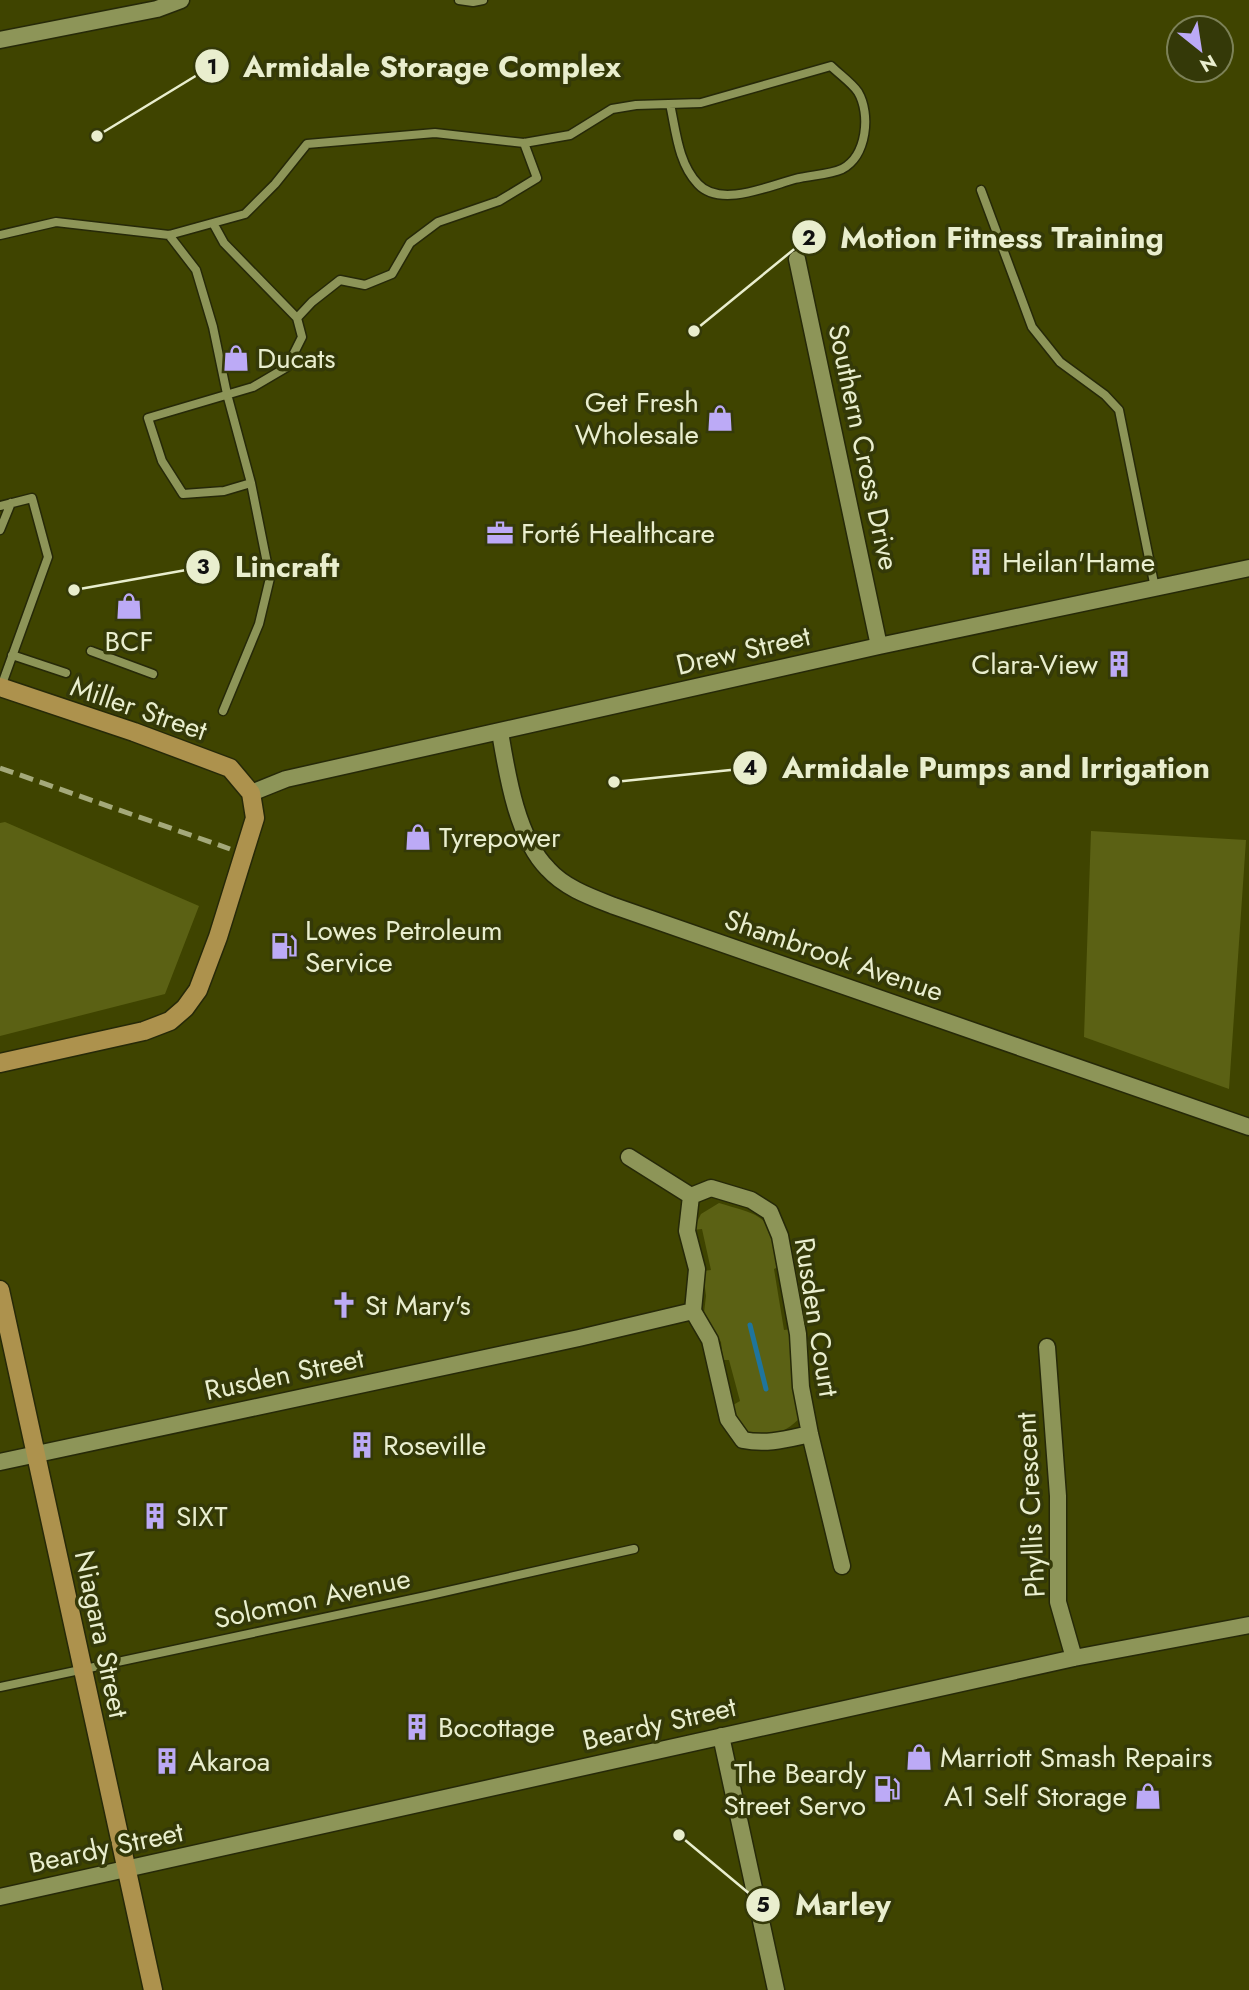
<svg xmlns="http://www.w3.org/2000/svg" width="1249" height="1990" viewBox="0 0 1249 1990" font-family="Jost,sans-serif">
  <style>
    .green { fill: #5b6114 }
    .lines { fill: none; stroke-linecap: round; stroke-linejoin: round }
    .stream { stroke: #1f759d; stroke-width: 5 }
    .lane-casing { stroke: #262908; stroke-width: 11 }
    .street-casing { stroke: #262908; stroke-width: 19 }
    .secondary-casing { stroke: #262908; stroke-width: 21 }
    .lane { stroke: #8d9558; stroke-width: 8 }
    .street { stroke: #8d9558; stroke-width: 16 }
    .secondary { stroke: #ad924d; stroke-width: 18 }
    .rail { stroke: #a4a97a; stroke-width: 5; stroke-dasharray: 14 7; stroke-linecap: butt }
    .labels { text-anchor: middle; stroke-width: 7; stroke-linejoin: round; paint-order: stroke }
    .poi-label { font-size: 28px; fill: #e9eece; stroke: #343908; text-anchor: start }
    .street-label { font-size: 28px; fill: #e9eece; stroke: #343908 }
    .leader { fill: none; stroke: #e9eece; stroke-width: 2.5 }
    .callout-dot { fill: #e9eece; stroke: #343908; stroke-width: 2.5 }
    .mark-label { font-size: 21px; text-anchor: middle; font-weight: bold; fill: #111 }
    .callout-label { font-size: 30px; text-anchor: middle; font-weight: bold; fill: #e9eece; stroke: #343908; stroke-width: 7; stroke-linejoin: round; paint-order: stroke }
  </style>
  <rect width="100%" height="100%" fill="#3f4400"/>
  <path class="green" d="M5 822 199 906 165 994 0 1036V823Z
    M1091 831 1246 840 1229 1089 1084 1037Z
    M719 1203C766 1217 770 1215 780 1266L774 1269 784 1330 792 1329 799 1419C784 1433 769 1439 749 1434L734 1415 733 1405 740 1401 729 1360H723L721 1342 704 1313 706 1296 703 1271 711 1270 702 1229 693 1230 701 1214Z"/>
  <g class="lines">
    <path class="stream" d="M750 1325 766 1389"/>
    <defs>
      <path id="lane" d="M459 0 473 2 483 0
        M981 190 1032 327 1060 362 1105 395 1119 410 1155 588
        M213 223 224 243 297 318
        M0 235 56 222 169 235 245 214 275 184 307 144 435 133 524 143 570 135 612 109 636 105 701 103 831 66C839 74 852 83 858 92 871 114 867 156 842 169 829 175 810 175 795 179 769 186 720 208 698 184 678 163 676 131 670 104
        M169 235 196 270 213 327 227 394 251 483 270 578 259 624 223 711
        M251 483 224 491 183 494 162 461 148 418 253 387 287 367 302 337 297 318 312 302 340 280 365 285 392 274 410 243 438 222 499 201 537 178 524 143
        M0 506 32 498 48 557 1 687
        M0 530 11 503
        M91 651 153 674
        M12 655 66 673
        M0 1687 426 1596 634 1549"/>
      <path id="street" d="M0 40 157 9 181 0
        M797 259 879 646
        M500 732C507 774 517 838 548 869 565 888 591 897 614 906L1249 1127
        M251 793 286 779 879 646 1249 568
        M629 1157 691 1196
        M691 1196 711 1188 751 1200 770 1212 780 1236 798 1334 801 1387 810 1434 842 1566
        M691 1196 687 1231 697 1269 693 1311 710 1340 728 1419 743 1440C767 1445 787 1439 810 1434
        M1047 1347 1058 1496V1602L1074 1658
        M0 1462 579 1338 693 1311
        M721 1736 776 1990
        M0 1897 1074 1658 1249 1625"/>
      <path id="secondary" d="M0 687 134 732 230 768 251 793 255 818 218 937 198 990 185 1008 170 1021 144 1031 0 1063
        M0 1290 153 1990"/>
    </defs>
    <use href="#lane" class="lane-casing"/>
    <use href="#street" class="street-casing"/>
    <use href="#secondary" class="secondary-casing"/>
    <use href="#lane" class="lane"/>
    <use href="#street" class="street"/>
    <use href="#secondary" class="secondary"/>
    <path class="rail" d="M0 768 230 849"/>
  </g>
  <defs>
    <symbol id="shop-bare" viewBox="-9 -9 18 18"><path d="M-5-2.5h2.3a2.7 3.5 0 0 1 5.4 0H5L5.5 6h-11ZM-1.5-2.5h3a1.5 2.3 0 0 0-3 0Z" fill="#bcaaf6" stroke="#343908" stroke-width="2.5" paint-order="stroke"/></symbol>
    <symbol id="office-bare" viewBox="-9 -9 18 18"><path d="M-6-3h4V-5.5h4V-3h4V5H-6ZM-1-4.5V-3h2v-1.5ZM-6 0V1H6V0Z" fill="#bcaaf6" stroke="#343908" stroke-width="2.5" paint-order="stroke"/></symbol>
    <symbol id="building-bare" viewBox="-9 -9 18 18"><path d="M-4-6H4V6H1V3H-1V6H-4ZM-2.5-4.3h1.7v1.8h-1.7ZM.8-4.3h1.7v1.8H.8ZM-2.5-1h1.7V.8h-1.7ZM.8-1h1.7V.8H.8Z" fill="#bcaaf6" stroke="#343908" stroke-width="2.5" paint-order="stroke"/></symbol>
    <symbol id="fuel-bare" viewBox="-9 -9 18 18"><path d="M-5.5-6h7V0h2V4h1.3V-2.5L3-4.5l.8-.8L6-3V5H2.5V1h-1V6h-7ZM-4.2-4.7v3.2H.2V-4.7Z" fill="#bcaaf6" stroke="#343908" stroke-width="2.5" paint-order="stroke"/></symbol>
    <symbol id="church-bare" viewBox="-9 -9 18 18"><path d="M-1.2-6h2.4v3.5h3.3v2.4h-3.3V6h-2.4V-.1h-3.3v-2.4h3.3Z" fill="#bcaaf6" stroke="#343908" stroke-width="2.5" paint-order="stroke"/></symbol>
  </defs>
  <g fill-rule="evenodd">
    <use href="#shop-bare" x="217" y="339" width="38" height="38"/>
    <use href="#shop-bare" x="701" y="399" width="38" height="38"/>
    <use href="#office-bare" x="481" y="514" width="38" height="38"/>
    <use href="#building-bare" x="962" y="543" width="38" height="38"/>
    <use href="#shop-bare" x="110" y="587" width="38" height="38"/>
    <use href="#building-bare" x="1100" y="645" width="38" height="38"/>
    <use href="#shop-bare" x="399" y="818" width="38" height="38"/>
    <use href="#fuel-bare" x="265" y="927" width="38" height="38"/>
    <use href="#church-bare" x="325" y="1286" width="38" height="38"/>
    <use href="#building-bare" x="343" y="1426" width="38" height="38"/>
    <use href="#building-bare" x="136" y="1497" width="38" height="38"/>
    <use href="#building-bare" x="398" y="1708" width="38" height="38"/>
    <use href="#shop-bare" x="900" y="1738" width="38" height="38"/>
    <use href="#building-bare" x="148" y="1742" width="38" height="38"/>
    <use href="#fuel-bare" x="868" y="1770" width="38" height="38"/>
    <use href="#shop-bare" x="1129" y="1777" width="38" height="38"/>
  </g>
  <g class="labels">
    <g class="poi-label">
      <text x="257" y="368">Ducats</text>
      <text x="699" y="412" text-anchor="end">Get Fresh<tspan x="699" dy="32">Wholesale</tspan></text>
      <text x="521" y="543">Forté Healthcare</text>
      <text x="1002" y="572">Heilan'Hame</text>
      <text x="129" y="651" text-anchor="middle">BCF</text>
      <text x="1098" y="674" text-anchor="end">Clara-View</text>
      <text x="439" y="847">Tyrepower</text>
      <text x="305" y="940">Lowes Petroleum<tspan x="305" dy="32">Service</tspan></text>
      <text x="365" y="1315">St Mary's</text>
      <text x="383" y="1455">Roseville</text>
      <text x="176" y="1526">SIXT</text>
      <text x="438" y="1737">Bocottage</text>
      <text x="940" y="1767">Marriott Smash Repairs</text>
      <text x="188" y="1771">Akaroa</text>
      <text x="866" y="1783" text-anchor="end">The Beardy<tspan x="866" dy="32">Street Servo</tspan></text>
      <text x="1127" y="1806" text-anchor="end">A1 Self Storage</text>
    </g>
    <g class="street-label">
      <text transform="translate(864 447) rotate(78)" y="10">Southern Cross Drive</text>
      <text transform="translate(743 650) rotate(-13)" y="10">Drew Street</text>
      <text transform="translate(139 708) rotate(19)" y="10">Miller Street</text>
      <text transform="translate(834 955) rotate(19)" y="10">Shambrook Avenue</text>
      <text transform="translate(817 1317) rotate(81)" y="10">Rusden Court</text>
      <text transform="translate(284 1374) rotate(-12)" y="10">Rusden Street</text>
      <text transform="translate(1030 1505) rotate(-93)" y="10">Phyllis Crescent</text>
      <text transform="translate(312 1598) rotate(-12)" y="10">Solomon Avenue</text>
      <text transform="translate(102 1634) rotate(78)" y="10">Niagara Street</text>
      <text transform="translate(659 1723) rotate(-13)" y="10">Beardy Street</text>
      <text transform="translate(106 1847) rotate(-12)" y="10">Beardy Street</text>
    </g>
  </g>
  <path class="leader" d="M97 136L212 66M694 331L809 237M74 590L203 567M614 782L750 768M679 1835L763 1905"/>
  <g class="callout-dot">
    <circle cx="97" cy="136" r="7"/>
    <circle cx="694" cy="331" r="7"/>
    <circle cx="74" cy="590" r="7"/>
    <circle cx="614" cy="782" r="7"/>
    <circle cx="679" cy="1835" r="7"/>
    <circle cx="212" cy="66" r="18"/>
    <circle cx="809" cy="237" r="18"/>
    <circle cx="203" cy="567" r="18"/>
    <circle cx="750" cy="768" r="18"/>
    <circle cx="763" cy="1905" r="18"/>
  </g>
  <g class="mark-label">
    <text x="212" y="74">1</text>
    <text x="809" y="245">2</text>
    <text x="203" y="574">3</text>
    <text x="750" y="775">4</text>
    <text x="763" y="1912">5</text>
  </g>
  <g class="callout-label">
    <text x="432" y="77">Armidale Storage Complex</text>
    <text x="1002" y="248">Motion Fitness Training</text>
    <text x="287" y="577">Lincraft</text>
    <text x="996" y="778">Armidale Pumps and Irrigation</text>
    <text x="843" y="1915">Marley</text>
  </g>
  <g transform="translate(1200 49) rotate(150)"><circle r="33" fill="#343908" stroke="#7c8157" stroke-width="2"/>
  <path d="M0-5L12 26L0 18L-12 26Z" fill="#bcaaf6"/>
  <text y="-10" font-size="19" font-weight="bold" text-anchor="middle" fill="#e9eece">N</text>
  </g>
</svg>
